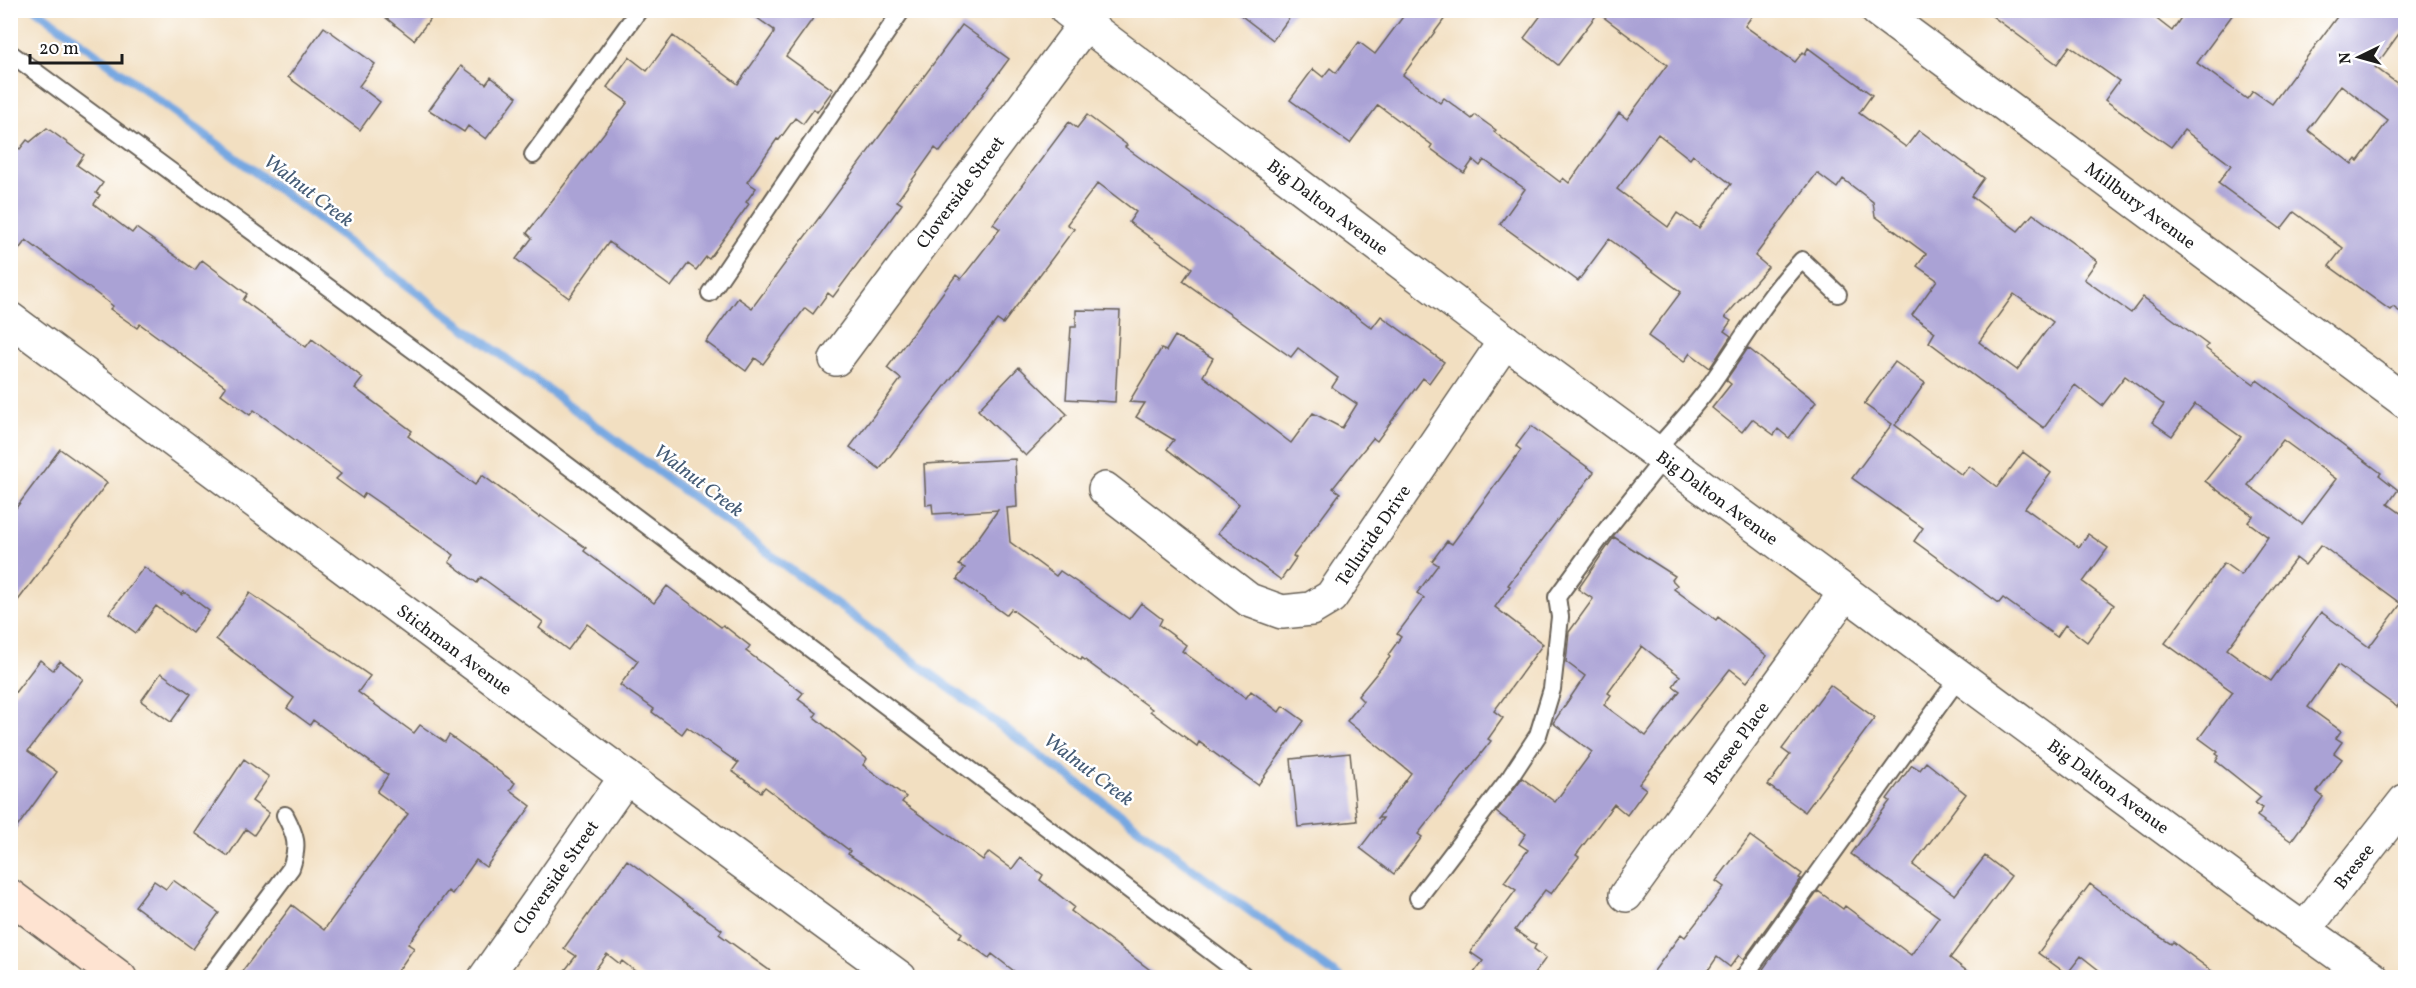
<svg xmlns="http://www.w3.org/2000/svg" width="2416" height="988" viewBox="0 0 2416 988" font-family="Vollkorn,serif">
  <style>
    .lines { fill: none; stroke-linecap: round; stroke-linejoin: round }
    .stream { stroke: #76a7e1; stroke-width: 9 }
    .building { fill: #aaa2d5; fill-rule: evenodd }
    .lane-casing { stroke: #676056; stroke-width: 20 }
    .street-casing { stroke: #676056; stroke-width: 36 }
    .secondary-casing { stroke: #676056; stroke-width: 36 }
    .lane { stroke: #fff; stroke-width: 16 }
    .street { stroke: #fff; stroke-width: 33 }
    .secondary { stroke: #fee3d1; stroke-width: 33 }
    .labels { text-anchor: middle; stroke-width: 5; stroke-linejoin: round; paint-order: stroke }
    .street-label { font-size: 18px; fill: #1c1c1c; stroke: #fff }
    .water-label { font-size: 20px; font-style: italic; fill: #445b75; stroke: #fff }
  </style>
  <rect width="100%" height="100%" fill="#fff"/>
  <filter id="ink" filterUnits="userSpaceOnUse"><feTurbulence type="fractalNoise" baseFrequency=".0167" numOctaves="2"/><feDisplacementMap in="SourceGraphic" scale="12" xChannelSelector="R" yChannelSelector="G"/><feConvolveMatrix kernelMatrix="1 2 1 2 8 2 1 2 1" color-interpolation-filters="sRGB"/></filter>
  <filter id="wash" filterUnits="userSpaceOnUse"><feTurbulence type="fractalNoise" baseFrequency=".008" numOctaves="4" result="noise"/><feDisplacementMap in="SourceGraphic" scale="24" xChannelSelector="R" yChannelSelector="G"/><feGaussianBlur stdDeviation="1.35" result="paint"/><feColorMatrix in="noise" values="0 0 0 0 0 0 0 0 0 0 0 0 0 0 0 0 0 1.4 0 .05"/><feComposite in="paint" operator="in"/></filter>
  <g filter="url(#wash)">
    <rect width="100%" height="100%" fill="#f2dfc1"/>
    <g class="lines">
      <path class="stream" d="M37 10 1340 978"/>
    </g>
    <g id="blocks">
      <path class="building" d="M376 10H437L414 40Z
        M746 10H819L786 56 833 90 817 112 814 109 803 124 795 118 779 140 777 139 747 182 756 188 746 202 749 204 709 259 706 257 696 270 688 264 671 287 609 242 569 298 516 259 532 238 527 233 628 102 607 87 629 57 647 71 673 36 738 84 774 33V30Z
        M1234 10H1295L1273 40Z
        M1408 10H1451L1403 75 1440 103 1444 98 1472 119 1475 115 1496 130 1494 132 1560 182 1563 178 1569 183 1619 113 1627 119 1667 65 1598 13 1558 65 1524 38 1545 10H1756L1745 26 1795 62 1803 52 1805 54 1808 48 1872 95 1859 113 1906 147 1919 130 1984 178 1971 196 2018 231 2033 214 2097 261 2084 279 2131 313 2143 297 2208 345 2205 348 2254 384 2257 380 2381 473 2379 475 2398 490 2388 504 2406 517V694L2397 707 2338 665 2308 707 2341 731 2336 738 2342 742 2334 753 2342 759 2317 792 2323 797 2291 841 2263 822 2264 821 2257 816 2263 808 2255 803 2261 797 2216 761 2219 756 2216 754 2218 752 2199 738 2233 692 2165 643 2224 563 2241 575 2268 537 2248 522 2253 516 2205 481 2241 437 2195 404 2172 436 2152 422 2164 405 2125 376 2102 406 2075 385 2044 428 1929 342 1935 332 1912 315 1937 280 1917 266 1926 254 1875 216 1873 202 1843 179 1837 188 1817 173 1755 256 1768 267 1725 317 1731 321 1724 331 1731 336 1710 368 1690 353 1684 362 1648 336 1681 292 1609 239 1578 281 1500 224 1525 189 1484 160 1480 166 1473 160 1464 173 1430 148 1432 145 1378 105 1350 143 1290 100 1313 69 1323 77 1330 68 1336 73 1359 42 1375 54ZM1658 134 1690 159 1693 155 1731 184 1699 228 1677 213 1668 227 1617 189ZM2014 294 2053 322 2017 370 1979 342ZM2283 440 2336 479 2302 524 2248 485ZM2321 545 2401 604 2369 647 2321 612 2271 681 2227 649 2296 558 2305 565Z
        M1984 10H2145L2172 31 2186 10H2236L2197 63 2247 99 2253 91 2272 104 2342 10H2406V24L2375 67 2406 90V316L2393 307 2390 310 2329 266 2343 248 2294 212 2281 229 2218 183 2231 165 2184 130 2171 147 2105 100 2119 81 2070 46 2057 64ZM2341 85 2388 121 2358 161 2356 159 2352 164 2308 130Z
        M962 25 1009 59 940 152 935 148 897 201 902 204 833 297 828 293 813 314 805 308 763 364 755 358 746 371 706 342 738 298 752 308Z
        M324 27 375 64 359 86 380 102 360 130 288 77Z
        M461 66 486 84 491 77 517 97 486 139 468 126 464 132 429 110Z
        M1087 115 1127 145 1125 147 1262 245 1372 328 1381 316 1444 362 1429 383 1423 378 1377 441 1373 438 1333 488 1340 493 1293 556 1296 558 1281 580 1218 533 1239 504 1167 449 1174 440 1136 417 1145 403 1129 402 1161 349 1166 351 1175 336 1213 358 1203 376 1291 443 1313 413 1342 428 1357 404 1332 387 1338 378 1298 348 1291 357 1183 281 1192 268 1129 222 1136 212 1098 183 1067 224 1074 229 1003 324 997 320 880 469 850 447 901 379 887 368 956 275 961 279 1000 229 993 224 1069 122 1077 128Z
        M47 128 84 155 77 165 103 183 96 193 100 195 94 204 132 233 136 228 195 270 202 260 247 294 243 300 306 347 312 339 363 378 355 388 412 431 408 436 475 485 482 475 539 517 540 515 586 548 584 551 654 603 667 586 721 627 723 625 750 646 746 651 803 693 798 699 817 713 814 717 867 759 863 765 906 797 902 802 983 860 989 852 1012 869 1020 858 1043 875 1040 880 1074 907 1071 911 1161 978H1023L992 954 989 958 959 937 962 933 927 906 848 854 850 851 765 787 761 792 732 771 738 763 687 727 682 734 652 712 654 709 620 685 638 661 587 624 568 650 539 628 543 622 481 577 477 583 449 562 454 555 365 493 362 498 336 479 341 474 254 410 250 415 221 394 226 387 140 324 137 328 110 309 113 306 26 240 10 261V142L20 149 27 140 30 142Z
        M1076 310 1120 311 1115 402 1066 399 1071 327H1076Z
        M1748 348 1816 402 1789 438 1778 429 1774 435 1752 419 1742 432 1712 408 1731 384 1726 380Z
        M1895 362 1925 383 1895 425 1962 475 1969 466 1997 487 2023 452 2051 473 2025 508 2079 547 2088 534 2108 548 2083 582 2114 605 2087 642 2065 625 2057 637 2003 598 1999 603 1914 541 1923 528 1852 478 1892 424 1864 404Z
        M1019 367 1067 414 1026 456 978 410Z
        M1531 426 1594 472 1508 585 1510 586 1495 607 1543 644 1494 711 1503 718 1488 739 1491 741 1418 834 1422 837 1394 874 1360 848 1383 818H1378L1411 773 1347 721 1363 701 1358 696 1390 657 1388 655 1401 637 1397 634 1424 598 1417 593 1438 565 1432 561 1447 541 1452 544 1521 450 1516 446Z
        M60 449 107 483 10 611V516Z
        M1015 459 1017 507 1007 508 1010 542 1056 576 1060 571 1078 583 1129 619 1141 603 1162 619 1159 625 1186 645 1182 651 1246 698 1251 691 1279 712 1283 706 1304 721 1258 785 1199 742 1197 746 1150 711 1152 709 1082 658 1081 660 1011 609 1006 615 957 579 965 568 959 565 998 510 933 514 932 504 926 505 924 464Z
        M1614 537 1675 576 1672 580 1677 585 1674 589 1716 620 1718 617 1767 656 1747 682 1730 669 1639 784 1646 789 1627 815 1614 804 1576 855 1579 857 1551 894 1545 890 1515 930 1536 945 1534 949 1546 958 1531 978H1470L1483 961 1470 952 1516 890 1504 882 1528 850 1519 844 1526 834 1496 812 1522 778 1555 802 1592 752 1553 723 1585 676 1566 662 1569 632 1593 599 1578 589ZM1642 646 1680 676 1673 686 1680 691 1646 736 1604 705 1611 695 1608 693Z
        M144 567 182 595 184 592 209 611 192 633 156 606 136 633 109 613Z
        M250 593 370 676 358 692 414 733 420 725 445 742 449 735 515 783 510 790 531 806 486 867 476 860 452 894 448 891 408 944 414 948 393 978H237L292 905 324 930 408 814 377 792 388 775 313 720 310 725 287 708 294 698 216 639Z
        M40 660 53 670 60 661 83 679 28 751 57 772 10 837V699Z
        M161 673 191 694 171 722 141 701Z
        M1830 685 1875 718 1805 812 1768 785 1790 755 1782 749Z
        M1350 753 1357 821 1298 827 1291 759Z
        M244 759 269 777 252 801 269 813 254 835 246 829 228 856 195 833Z
        M1926 762 1966 794 1913 865 1955 895 1985 856 2011 876 1950 958 1976 978H1768L1761 972 1818 891 1843 909 1845 906 1911 955 1939 917 1851 854 1890 801 1887 799 1912 765 1920 770Z
        M1750 836 1802 874 1799 878 1801 879 1744 959 1739 955 1730 967 1717 957 1703 978H1649L1681 934 1685 937 1724 887 1716 881Z
        M627 860 722 930 719 934 780 978H644L622 961 620 964 607 954 589 978H559L576 956 564 948Z
        M173 880 219 913 193 949 135 906 154 881 166 889Z
        M2090 884 2157 935 2171 944 2173 942 2221 978H2109L2081 956 2067 974 2038 953Z"/>
    </g>
  </g>
  <g filter="url(#ink)">
    <use href="#blocks" fill-opacity="0" stroke="#676056" stroke-width="1.5"/>
    <g class="lines">
      <defs>
        <path id="lane" d="M10 53 469 391 1246 978
          M533 155 639 10
          M710 293 902 10
          M1655 451C1672 431 1690 412 1706 391 1738 347 1764 299 1802 260L1838 294
          M1418 898 1511 776 1538 735 1552 689 1560 617 1557 597 1603 534 1664 458
          M209 978 291 868C299 845 296 836 285 815
          M1743 978 1960 676"/>
        <g id="street">
          <path id="s1" d="M1067 10 1505 341 2265 902 2372 978"/>
          <path id="s2" d="M1877 10 2406 402"/>
          <path id="s3" d="M10 319 626 777 900 978"/>
          <path id="s4" d="M836 359 1085 24"/>
          <path id="s5" d="M1105 489 1249 600 1282 612 1311 609 1331 597 1505 341"/>
          <path id="s6" d="M1626 895 1846 592"/>
          <path id="s7" d="M2304 930 2405 801"/>
          <path id="s8" d="M485 978 626 777"/>
        </g>
        <path id="secondary" d="M10 896 120 978"/>
      </defs>
      <use href="#lane" class="lane-casing"/>
      <use href="#street" class="street-casing"/>
      <use href="#secondary" class="secondary-casing"/>
      <use href="#lane" class="lane"/>
      <use href="#street" class="street"/>
      <use href="#secondary" class="secondary"/>
    </g>
  </g>
  <g class="labels">
    <g class="street-label">
      <text dy="6" stroke="none"><textPath href="#s4" startOffset="208">Cloverside Street</textPath></text>
      <text dy="6" stroke="none"><textPath href="#s2" startOffset="328">Millbury Avenue</textPath></text>
      <text dy="6" stroke="none"><textPath href="#s1" startOffset="327">Big Dalton Avenue</textPath></text>
      <text dy="6" stroke="none"><textPath href="#s1" startOffset="813">Big Dalton Avenue</textPath></text>
      <text dy="6" stroke="none"><textPath href="#s5" startOffset="344">Telluride Drive</textPath></text>
      <text dy="6" stroke="none"><textPath href="#s3" startOffset="554">Stichman Avenue</textPath></text>
      <text dy="6" stroke="none"><textPath href="#s6" startOffset="188">Bresee Place</textPath></text>
      <text dy="6" stroke="none"><textPath href="#s1" startOffset="1299">Big Dalton Avenue</textPath></text>
      <text dy="6" stroke="none"><textPath href="#s7" startOffset="81">Bresee</textPath></text>
      <text dy="6" stroke="none"><textPath href="#s8" startOffset="123">Cloverside Street</textPath></text>
    </g>
    <g class="water-label">
      <text transform="translate(309 190) rotate(37)" y="7">Walnut Creek</text>
      <text transform="translate(699 480) rotate(37)" y="7">Walnut Creek</text>
      <text transform="translate(1089 769) rotate(37)" y="7">Walnut Creek</text>
    </g>
  </g>
  <rect width="2416" height="988" fill="none" stroke="#fff" stroke-width="36"/>
  <g transform="translate(2359 57) rotate(265)" stroke="#ffffff" stroke-width="4.5" paint-order="stroke">
  <path d="M0-4.5L10 22L0 15L-10 22Z" fill="#1c1c1c"/>
  <text y="-9" font-size="16" font-weight="bold" text-anchor="middle" fill="#1c1c1c">N</text>
  </g>
  <path d="M30 54v9h92v-9" fill="none" stroke="#1c1c1c" stroke-width="3"/>
  <text x="39" y="54" font-size="18" fill="#1c1c1c" stroke="#ffffff" stroke-width="4.5" paint-order="stroke">20 m</text>
</svg>
